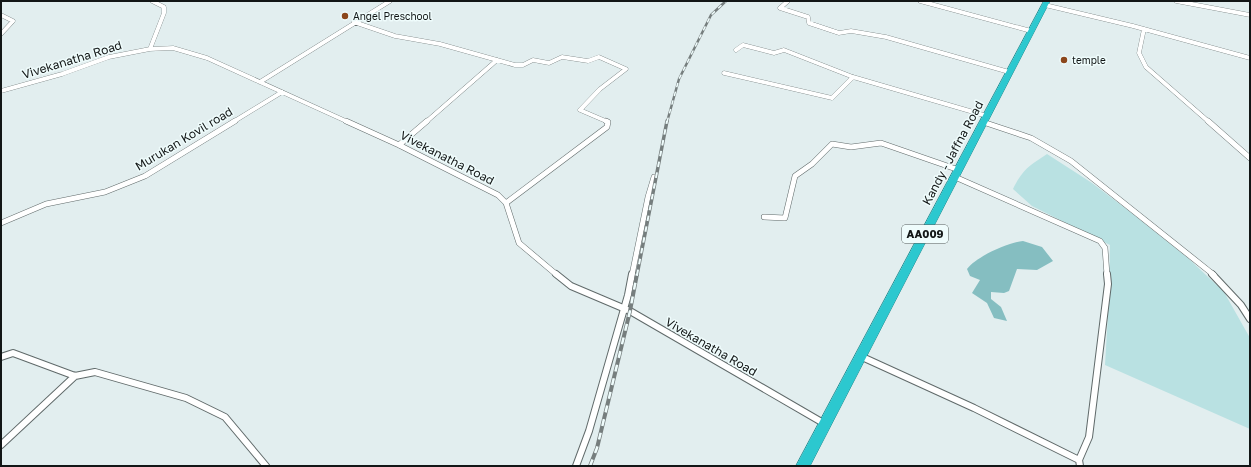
<svg xmlns="http://www.w3.org/2000/svg" width="1251" height="467" viewBox="0 0 1251 467" font-family="'Golos Text',sans-serif">
  <style>
    .green { fill: #b9e1e2 }
    .water { fill: #85bec1 }
    .lines { fill: none; stroke-linecap: round; stroke-linejoin: round }
    .street-far2-casing { stroke: #606a6a; stroke-width: 4.5 }
    .street-far1-casing { stroke: #606a6a; stroke-width: 6 }
    .street-casing { stroke: #606a6a; stroke-width: 8 }
    .highway-casing { stroke: #238a8e; stroke-width: 1 }
    .street-far2 { stroke: #fff; stroke-width: 4 }
    .street-far1 { stroke: #fff; stroke-width: 5 }
    .street { stroke: #fff; stroke-width: 6 }
    .highway { fill: #2cc8cf; fill-rule: evenodd }
    .rail-far2-casing { stroke: #767e7e; stroke-width: 2.5 }
    .rail-far1-casing { stroke: #767e7e; stroke-width: 3.5 }
    .rail-casing { stroke: #767e7e; stroke-width: 4 }
    .rail-far2 { stroke: #effcfc; stroke-width: 1.5; stroke-dasharray: 4.5; stroke-linecap: butt }
    .rail-far1 { stroke: #effcfc; stroke-width: 2; stroke-dasharray: 5.5; stroke-linecap: butt }
    .rail { stroke: #effcfc; stroke-width: 2.5; stroke-dasharray: 7; stroke-linecap: butt }
    .poi-dot { fill: #8b461b; stroke: #effcfc; stroke-width: 1.5 }
    .labels { text-anchor: middle; stroke-width: 3; stroke-linejoin: round; paint-order: stroke }
    .far-poi-label { font-size: 10px; fill: #121616; stroke: #effcfc; text-anchor: start }
    .shield { fill: #effcfc; stroke: #545b5b; stroke-width: 1 }
    .shield-label { font-size: 11px; font-weight: bold; fill: #121616 }
    .street-label { font-size: 12px; fill: #121616; stroke: #effcfc }
  </style>
  <rect width="100%" height="100%" fill="#e2eeef"/>
  <path class="green" d="M1047 154 1092 183 1129 211 1189 259 1224 292 1250 338V429L1105 365 1109 298 1110 245 1032 206 1013 189C1023 169 1029 166 1047 154Z"/>
  <path class="water" d="M1023 241 1042 247 1053 261 1037 270 1017 269 1009 291 1004 293 991 292V299L1001 307 1007 321 994 318 987 303 972 293 980 280 970 276 967 269C976 257 1008 242 1023 241Z"/>
  <g class="lines">
    <defs>
      <path id="street-far2" d="M788 1 780 8 808 17 809 23 839 33 851 31 886 37 1009 72
        M920 1 1031 31
        M1176 1 1250 15
        M1045 5 1133 26 1250 58
        M1 15 13 21 1 34
        M354 22 395 36 440 44 515 65H523L533 60 549 63 562 57 588 61 599 57 626 69 600 89 580 110 608 122
        M1144 29 1139 53 1146 67 1209 122
        M150 49 164 13V7L152 1
        M736 50 743 45 774 53 784 50 853 77 987 116
        M724 73 832 98 853 77
        M260 82 390 1
        M1 91 62 74 109 57 150 49 173 48 207 58 348 122
        M233 122 282 92
        M426 122 497 60"/>
      <path id="street-far1" d="M346 121 399 145 498 195 506 203 519 243 557 275
        M1208 121 1250 158
        M983 122 1031 138 1071 161 1214 275
        M399 145 427 121
        M955 177 1100 241 1105 248 1107 275
        M506 203 607 127 608 122 606 121
        M764 217 785 218 795 176 812 164 832 144 851 147 881 143 959 170
        M1 223 46 204 105 192 145 176 235 121
        M632 275 648 197 654 177"/>
      <path id="street" d="M556 274 571 286 630 311 825 424
        M1212 274 1241 305 1250 319
        M860 356 974 408 1079 460
        M1 357 13 353 75 376 95 372 186 398 225 417 266 466
        M1 445 75 376
        M576 466 589 431 628 295 632 274
        M1080 466 1079 460 1089 437 1108 284 1107 274"/>
      <path id="highway" d="M1044 1H1050L810 466H796Z"/>
    </defs>
    <use href="#street-far2" class="street-far2-casing"/>
    <use href="#street-far1" class="street-far1-casing"/>
    <use href="#street" class="street-casing"/>
    <use href="#highway" class="highway-casing"/>
    <use href="#street-far2" class="street-far2"/>
    <use href="#street-far1" class="street-far1"/>
    <use href="#street" class="street"/>
    <use href="#highway" class="highway"/>
    <defs>
      <path id="rail-far2" d="M667 122 679 79 711 15 726 1"/>
      <path id="rail-far1" d="M637 275 667 121"/>
      <path id="rail" d="M590 466 597 448 630 311 637 274"/>
    </defs>
    <use href="#rail-far2" class="rail-far2-casing"/>
    <use href="#rail-far1" class="rail-far1-casing"/>
    <use href="#rail" class="rail-casing"/>
    <use href="#rail-far2" class="rail-far2"/>
    <use href="#rail-far1" class="rail-far1"/>
    <use href="#rail" class="rail"/>
  </g>
  <g class="poi-dot">
    <circle cx="345" cy="16" r="4"/>
    <circle cx="1064" cy="60" r="4"/>
  </g>
  <g class="labels">
    <g class="far-poi-label">
      <text x="353" y="20">Angel Preschool</text>
      <text x="1072" y="64">temple</text>
    </g>
    <rect class="shield" x="902" y="225" width="46" height="18" rx="3"/>
    <g class="shield-label">
      <text x="925" y="238">AA009</text>
    </g>
    <g class="street-label">
      <text transform="translate(72 60) rotate(-17)" y="4">Vivekanatha Road</text>
      <text transform="translate(184 139) rotate(-31)" y="4">Murukan Kovil road</text>
      <text transform="translate(953 153) rotate(-62)" y="4">Kandy - Jaffna Road</text>
      <text transform="translate(447 158) rotate(27)" y="4">Vivekanatha Road</text>
      <text transform="translate(711 347) rotate(30)" y="4">Vivekanatha Road</text>
    </g>
  </g>
  <rect width="1251" height="467" fill="none" stroke="#121616" stroke-width="4"/>
</svg>
